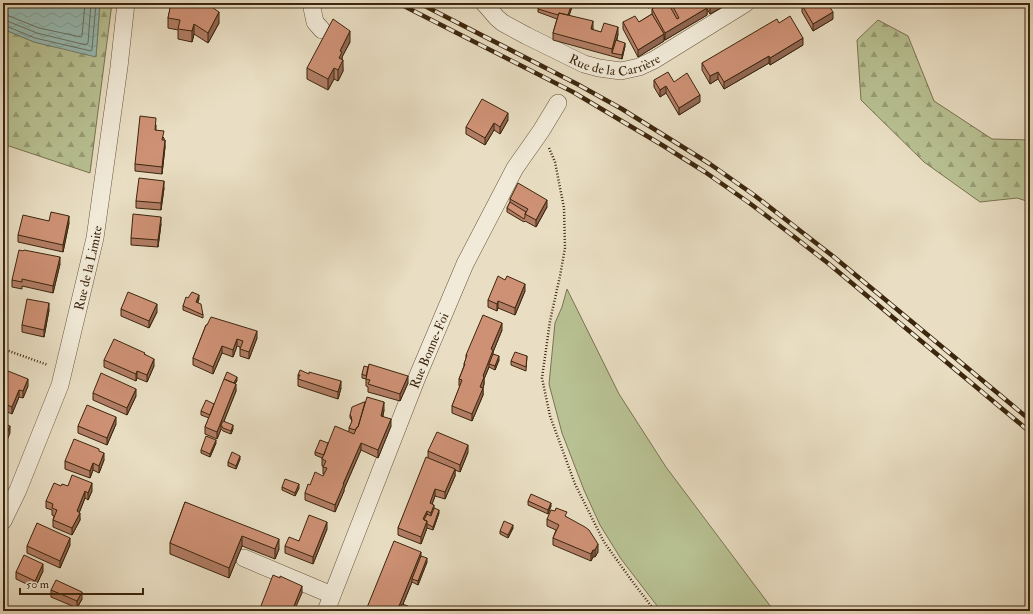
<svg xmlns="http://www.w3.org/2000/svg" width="1033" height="614" viewBox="0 0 1033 614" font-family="'IM FELL Double Pica',serif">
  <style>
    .green { fill: #b8c193; stroke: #7a7450 }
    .forest { fill: url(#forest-firs); stroke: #7a7450 }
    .water { fill: url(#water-waves); stroke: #738072 }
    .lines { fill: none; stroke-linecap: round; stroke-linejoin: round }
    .shore { stroke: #6a7161; stroke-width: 1 }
    .minor-casing { stroke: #67543a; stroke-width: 18 }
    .path { stroke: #3c260d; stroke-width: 2.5; stroke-dasharray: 1 2; stroke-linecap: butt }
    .minor { stroke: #f1ead8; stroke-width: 17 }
    .rail-casing { stroke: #3c260d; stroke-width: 4.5 }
    .rail { stroke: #f1ead8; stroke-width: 3; stroke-dasharray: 9; stroke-linecap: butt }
    .wall { fill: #b17d65; stroke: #3c260d }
    .shaded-wall { fill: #906652; stroke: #3c260d }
    .building { fill: #ce9175; stroke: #3c260d }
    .labels { text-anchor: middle; stroke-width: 3; stroke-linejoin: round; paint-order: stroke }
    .street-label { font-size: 13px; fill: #3c260d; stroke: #f1ead8 }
  </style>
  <defs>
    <pattern id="forest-firs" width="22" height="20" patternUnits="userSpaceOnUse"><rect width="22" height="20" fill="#b8c193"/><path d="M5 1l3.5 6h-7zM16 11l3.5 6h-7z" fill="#979d76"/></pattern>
    <pattern id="water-waves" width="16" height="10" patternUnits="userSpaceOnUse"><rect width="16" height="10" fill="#97bcb5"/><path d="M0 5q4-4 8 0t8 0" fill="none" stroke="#83a19a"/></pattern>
  </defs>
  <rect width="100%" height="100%" fill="#e9dec3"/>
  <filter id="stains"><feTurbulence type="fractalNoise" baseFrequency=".005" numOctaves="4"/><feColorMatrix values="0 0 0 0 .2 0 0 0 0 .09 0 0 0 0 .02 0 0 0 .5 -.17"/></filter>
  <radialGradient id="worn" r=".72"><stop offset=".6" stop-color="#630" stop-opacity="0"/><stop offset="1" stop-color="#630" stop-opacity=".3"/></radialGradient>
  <path class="green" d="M567 289 619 394 666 467 774 611H661L621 559 600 525 584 490 562 433 549 384 555 323 562 307Z"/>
  <path class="forest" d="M100 3H112L90 173 3 144V29L34 42 96 56Z
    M878 20 908 36 934 101 992 139 1030 140V202L1017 198 980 202 924 162 861 100 857 40Z"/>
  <path class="water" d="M3 3H100L96 57 34 42 3 29Z"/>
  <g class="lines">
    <path class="shore" d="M3 15 9 16 39 28 81 37 82 36 85 3
      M3 21H7L37 33 86 45 88 43 91 3
      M3 26H6L35 38 91 51 92 49 96 3"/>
    <defs>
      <g id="minor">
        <path d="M311 3 315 22 322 30"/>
        <path id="s1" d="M484 3 497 18 503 23 527 36 584 64 599 68 621 71 639 67 654 60 746 3"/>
        <path id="s2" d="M3 521 18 490 60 385 95 238 119 67 126 3"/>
        <path d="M244 558 332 595"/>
        <path id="s3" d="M326 611 416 380 465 264 515 168 541 131 558 103"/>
      </g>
    </defs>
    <use href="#minor" class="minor-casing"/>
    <path class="path" d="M549 148 555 162 564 208 565 248 560 276 550 321 542 378 550 416 575 484 604 542 632 581 655 611
      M3 349 48 365"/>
    <use href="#minor" class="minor"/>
    <defs>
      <path id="rail" d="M398 3 573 92 662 145 705 172 748 202 788 232 829 264 1030 432
        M419 3 577 84 622 109 710 164 754 195 834 257 1030 420"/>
    </defs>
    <use href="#rail" class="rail-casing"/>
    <use href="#rail" class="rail"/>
  </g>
  <path class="wall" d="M168 3H206L219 23 208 43 194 34 192 42 178 39V30L168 28V18L171 5Z
    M540 3H575V4H573L569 15 593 28V30L601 32 618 34 617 40 625 46 622 59 553 40V33L557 19 538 12V9Z
    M645 3H655V4L648 8Z
    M671 3H730L710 14 707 9V15L665 40 664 37V41L638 57 623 29V22H639L652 14V9L671 8Z
    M802 5 833 19 813 31 802 12Z
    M779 23 803 45 770 65 769 63 724 89 718 79 710 84 702 70V63Z
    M350 42 342 57 343 71 338 81 334 79 328 90 307 79V68Z
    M654 80 674 82 700 102 679 115 666 93 660 97 654 87Z
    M508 120 500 134 494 130 485 145 466 134V127Z
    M156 125V130L164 138 165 147 162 174 135 171V164Z
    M164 188 161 210 136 208V201Z
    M510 199 547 207 536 227 525 221 524 222 507 212V208L510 202Z
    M49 221 69 223 63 252 18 242V235Z
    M161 224 158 247 131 245V238Z
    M60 264 53 293 22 286V289L12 287V280Z
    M505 280 525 291 515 315 498 308 497 311 488 307V300Z
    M188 298 199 299 198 302 203 315V318L183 310V306Z
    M121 309 157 312 149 328 121 316Z
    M49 310 44 337 22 332V325Z
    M206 325 257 338 249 359 240 356V347L237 346 233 357 222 353 213 374 193 365V358Z
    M502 330 493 352V354L499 360 495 370 489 367 484 379V384L483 388V395L472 421 452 413V406L460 386H459V379L464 366V364L466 359V355Z
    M145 354 154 366 147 382 137 378 136 381 104 367V360Z
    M527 356 526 371 511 365V361Z
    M3 369 28 386 23 398 19 397 12 414 3 410Z
    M362 374 408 383 400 401 368 392V387L366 386V379L362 378Z
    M298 375 341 388 338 399 298 386Z
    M237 380 235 384 236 391 224 421 233 429 231 434 223 431 221 429 217 439 205 434V427L209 418 201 415V411L214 404Z
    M93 393 136 396 127 415 93 400Z
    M365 402 384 410 383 416 391 426 378 458 361 450 344 489V491L335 512 305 500V493L310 485 323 476 324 474H323V466H322V458L315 455V452L328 443 349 431V428L352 422 351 419 350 418V415Z
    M116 424 107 445 78 433V426Z
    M216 443 210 457 201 453V450Z
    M99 451 104 460 99 473 93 470 90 478 65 469V461Z
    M428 451 468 452 460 472 455 470V476L445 499 435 496 432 504 434 508 439 513 433 530 427 528 421 544 398 535V528L428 458Z
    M240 459 236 469 228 466V462Z
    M68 486 92 491 88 500 85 498 79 513 80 520 72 535 53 527V520L54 516 52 515V510L46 508V501Z
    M282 487 299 488 295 496 282 490Z
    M528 501 551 506 548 514 528 505Z
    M185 502 279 549 275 559 242 546 229 578 170 554V543Z
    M567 517 598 552 595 557H593L591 561 553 545V538L556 530 547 526V519Z
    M513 528 508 538 500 534V531Z
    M327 529 313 564 285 553V546Z
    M70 545 60 568 27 553V546Z
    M421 556 427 562 418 585 412 582 403 604 408 610V611H366V610Z
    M43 571 35 588 16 579V572Z
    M51 590 82 599 77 608 51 597Z"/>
  <path class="shaded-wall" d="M572 3H573V4L567 22V18Z
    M650 3H655V4L648 8V4Z
    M718 3H730L710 14V7Z
    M707 8V15L665 40V33Z
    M219 12V23L208 43V33Z
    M833 12V19L813 31V24Z
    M593 21V28L591 36V29Z
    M194 24V34L192 42V31Z
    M618 27V34L613 53H612V49Z
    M350 31V42L342 57V62L343 60V71L338 81V70L340 51Z
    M664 34V41L638 57V50Z
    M803 38V45L770 65V58Z
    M625 43V46L622 59V55Z
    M769 56V63L724 89V82Z
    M334 68V79L328 90V79Z
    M718 72V79L710 84V76Z
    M666 86V93L660 97V90Z
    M700 95V102L679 115V108Z
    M508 113V120L500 134V127Z
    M494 123V130L485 145V138Z
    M165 140V147L162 174V167Z
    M164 181V188L161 210V203Z
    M547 200V207L536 227V220Z
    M69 216V223L63 252V245Z
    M161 217V224L158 247V240Z
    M60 257V264L53 293V286Z
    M525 284V291L515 315V308Z
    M199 295V299L196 305V302Z
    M498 301V308L497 311V304Z
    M49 303V310L44 337V330Z
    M157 304V312L149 328V321Z
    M502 323V330L493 352V357L489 364V367L484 379V384L483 388V395L472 421V414L483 376 491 349Z
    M257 331V338L249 359V352Z
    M237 339V346L233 357V350Z
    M222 346V353L213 374V367Z
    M499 356V360L495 370V366Z
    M154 359V366L147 382V375Z
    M137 371V378L136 381V374Z
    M408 376V383L400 401V394Z
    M237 377V380L234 387V383Z
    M28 379V386L23 398V391Z
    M341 381V388L338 399V392Z
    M236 384V391L222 426 221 425V429L217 439V432Z
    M136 389V396L127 415V408Z
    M19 390V397L12 414V407Z
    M384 402V410L381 423V416Z
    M116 417V424L107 445V438Z
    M391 419V426L378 458V450Z
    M233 425V429L231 434V431Z
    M10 426V433L3 450V443Z
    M216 440V443L210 457V454Z
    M361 443V450L344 489V491L335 512V505L343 484Z
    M468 445V452L460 472V465Z
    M104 453V460L99 473V466Z
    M240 456V459L236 469V466Z
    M93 463V470L90 478V471Z
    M455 469V476L445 499V492Z
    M92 483V491L88 500V493Z
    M299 484V488L295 496V493Z
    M435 489V496L430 510V503Z
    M85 491V498L77 518V511Z
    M551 503V506L548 514V510Z
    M434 505V512L431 520V513Z
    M439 510V513L433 530V527Z
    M427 511V518L424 523 423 519Z
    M80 513V520L72 535V528Z
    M427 521V528L421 544V537Z
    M327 522V529L313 564V557Z
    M513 525V528L508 538V535Z
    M242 536V546L229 578V568Z
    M70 538V545L60 568V561Z
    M279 539V549L275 559V549Z
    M598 544V552L595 557V550Z
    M593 550V557L591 561V554Z
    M421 552V559L412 579V582L400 611H397Z
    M427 558V562L418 585V581Z
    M43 564V571L35 588V581Z
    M302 586V593L294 611H292Z
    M82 592V599L77 608V601Z"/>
  <path class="building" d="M171 3H206L219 12 208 33 194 24 192 31 178 29 180 20 168 18Z
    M540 3H572L568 15 559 13 558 15 538 9Z
    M661 3H668L677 19 679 18 671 3H705L707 8 665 33 652 9Z
    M708 3H718L710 7Z
    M805 3H827L833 12 813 24 802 5Z
    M559 13 593 21 591 29 601 32 604 23 618 27 612 49 553 33Z
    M652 14 664 34 638 50 623 22 635 16 639 22Z
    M790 16 803 38 770 58 769 56 724 82 718 72 710 76 702 63 770 23 777 19 779 23Z
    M333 19 350 31 340 51 342 52 339 58 343 60 338 70 334 68 328 79 307 68Z
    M616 40 625 43 622 55 612 53Z
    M668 72 674 82 687 73 700 95 679 108 666 86 660 90 654 80Z
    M482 99 508 113 500 127 494 123 485 138 466 127Z
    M140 116 156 118 155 130 164 131 162 140H165L162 167 135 164Z
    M139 178 164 181 161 203 136 201Z
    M518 183 547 200 536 220 525 214 528 209 510 199Z
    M510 202 526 212 525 214V217L524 219 507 208Z
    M51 212 69 216 63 245 18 235 23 215 49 221Z
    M133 214 161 217 158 240 131 238Z
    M19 250 23 251 24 250 60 257 53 286 22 279V282L12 280Z
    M498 276 505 280 507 276 525 284 515 308 498 301 497 304 488 300Z
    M128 292 157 304 149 321 121 309Z
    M192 292 199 295 196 302 201 304 203 315 183 306 186 297 188 298Z
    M27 299 49 303 44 330 22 325Z
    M483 315 502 323 491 349 493 350 483 376 484 377 480 387 483 388 472 414 452 406 462 380 459 379 465 364H464L467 355H466Z
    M211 317 257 331 249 352 240 349 243 341 237 339 233 350 222 346 213 367 193 358 206 325H207Z
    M114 339 145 353 144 354 154 359 147 375 137 371 136 374 104 360Z
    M515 352 527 356 526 367 511 361Z
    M493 354 499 356 495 366 489 364Z
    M369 364 408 376 400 394 368 384 370 380 366 379Z
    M364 366 368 367 366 376 362 374Z
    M3 369 28 379 23 391 19 390 12 407 3 403Z
    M300 370 309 374V372L341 381 338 392 298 379 300 375H298Z
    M227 372 237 377 234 383 224 379Z
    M101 373 136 389 127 408 93 393Z
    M224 379 236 384 217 432 205 427Z
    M367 397 384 402 381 416 391 419 378 450 361 443 343 484H344L335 505 305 493 308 484 310 485 315 472 323 476 327 468 323 467 326 461 322 459 335 426 354 434 357 427H358Z
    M206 400 214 404 210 415 201 411Z
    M364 402H365L358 427H357L355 430 349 428 352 421 351 416 350 415 352 407Z
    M87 405 116 417 107 438 78 426Z
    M223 421 233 425 231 431 223 428 221 425Z
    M3 423 10 426 3 443Z
    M437 432 468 445 460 465 428 451Z
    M206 436 216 440 210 454 201 450Z
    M74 439 99 449V451L104 453 99 466 93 463 90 471 65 461Z
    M320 440 328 443 324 455 315 452Z
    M232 452 240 456 236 466 228 462Z
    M426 457 455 469 445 492 435 489 430 503 434 505 431 513 427 511 423 519 427 521 421 537 398 528Z
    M72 475 92 483 88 493 85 491 77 511 80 513 72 528 53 520 57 510 52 508 53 504 46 501 54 483 61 486 62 484 68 486Z
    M285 479 299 484 295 493 282 487Z
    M531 494 551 503 548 510 528 501Z
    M185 502 279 539 275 549 242 536 229 568 170 543Z
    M434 508 439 510 433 527 427 524V521L424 520 427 514 431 516Z
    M556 508 567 512 565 516 585 527 589 530 598 544 595 550H593L591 554 553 538 559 525 547 519 551 510 555 511Z
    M309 515 327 522 313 557 285 546 289 537 299 541Z
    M504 521 513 525 508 535 500 531Z
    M37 523 70 538 60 561 27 546Z
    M394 541 421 552 397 611H369L366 610Z
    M24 555 43 564 35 581 16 572Z
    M421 556 427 558 418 581 412 579Z
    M273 575 280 578V576L302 586 292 611H259Z
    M56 580 82 592 77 601 51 590Z
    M402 604 408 606 406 611H399Z
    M220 607 227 610 226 611H218Z"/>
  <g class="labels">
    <g class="street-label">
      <text dy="5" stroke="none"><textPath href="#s1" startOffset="150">Rue de la Carrière</textPath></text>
      <text dy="5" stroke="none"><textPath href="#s2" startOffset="268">Rue de la Limite</textPath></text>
      <text dy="5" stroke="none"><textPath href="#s3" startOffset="280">Rue Bonne-Foi</textPath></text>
    </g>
  </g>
  <rect width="1033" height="614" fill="none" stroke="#e9dec3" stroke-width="16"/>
  <rect x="4" y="4" width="1025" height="606" fill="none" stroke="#3c260d" stroke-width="2"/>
  <rect x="8" y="8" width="1017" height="598" fill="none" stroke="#3c260d"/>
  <path d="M20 588v6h123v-6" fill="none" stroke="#3c260d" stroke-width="2"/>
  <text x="26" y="588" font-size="12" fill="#3c260d" stroke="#f1ead8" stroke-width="3" paint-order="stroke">50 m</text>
  <rect width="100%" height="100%" filter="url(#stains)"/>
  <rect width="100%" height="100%" fill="url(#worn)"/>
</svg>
